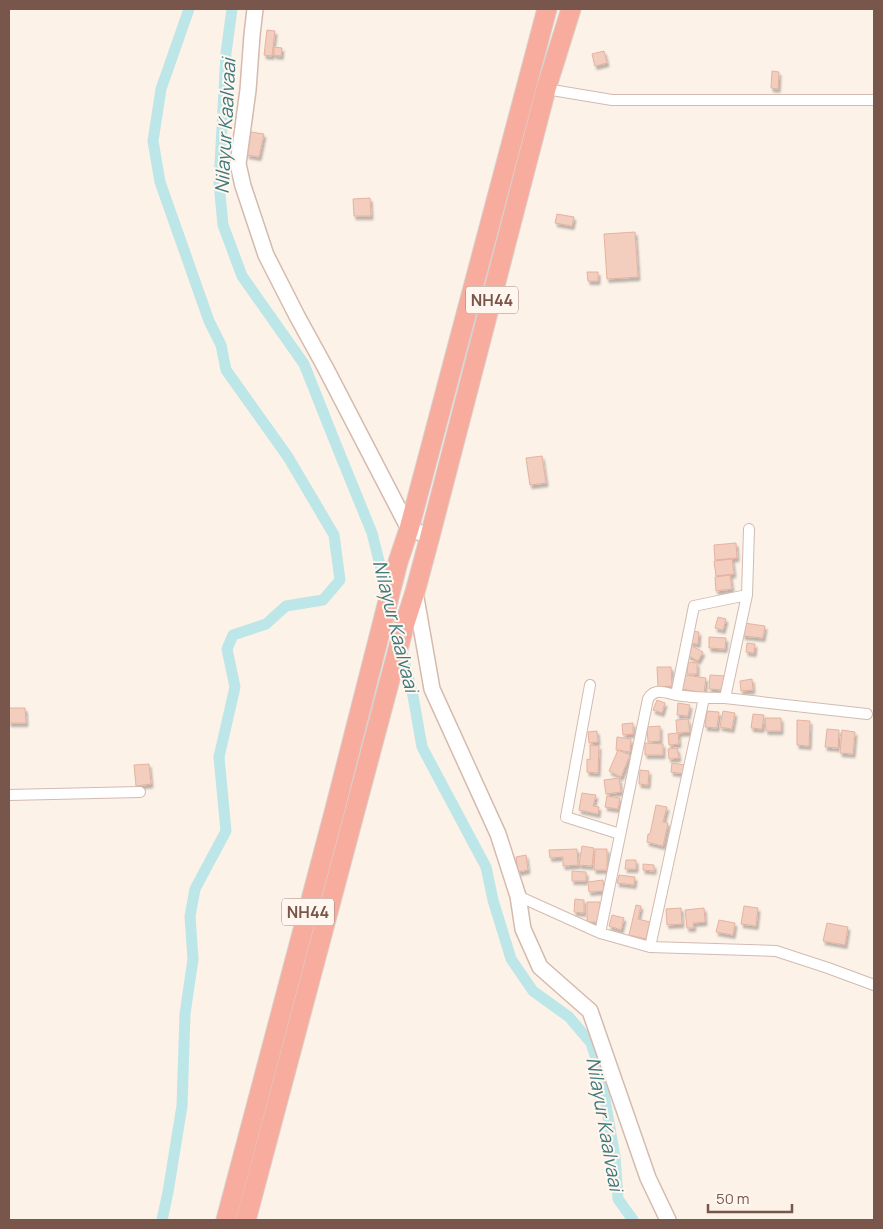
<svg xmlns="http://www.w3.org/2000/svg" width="883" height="1229" viewBox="0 0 883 1229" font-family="Manrope,sans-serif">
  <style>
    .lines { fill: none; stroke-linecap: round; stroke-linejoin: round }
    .canal { stroke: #bce6e7; stroke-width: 11 }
    .building { fill: #f3cebf; stroke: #e6b29f; filter: url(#shadow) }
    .street-casing { stroke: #d2bbb0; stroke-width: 12 }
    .secondary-casing { stroke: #d5baad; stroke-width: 18 }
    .highway-casing { stroke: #d9d0cd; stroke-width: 21 }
    .street { stroke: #fff; stroke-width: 10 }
    .secondary { stroke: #fff; stroke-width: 15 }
    .highway { stroke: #f7ac9e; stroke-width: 19 }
    .labels { text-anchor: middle; stroke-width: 4; stroke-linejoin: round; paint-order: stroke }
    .shield { fill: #fff7ef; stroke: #a0867c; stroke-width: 1 }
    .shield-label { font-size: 16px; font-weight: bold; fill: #78564b }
    .water-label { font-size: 19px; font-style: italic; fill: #3e797d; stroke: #fff7ef }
  </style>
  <defs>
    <filter id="shadow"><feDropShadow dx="2" dy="3.5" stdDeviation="1" flood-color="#0004"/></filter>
  </defs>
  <rect width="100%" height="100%" fill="#fdf2e8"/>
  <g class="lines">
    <path class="canal" d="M232 9 226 53 219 183 223 225 242 276 304 364 335 442 372 533 413 696 422 747 486 867 493 900 511 959 533 991 569 1017 591 1043 600 1071 615 1157 618 1199 633 1220
      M162 1220 168 1192 182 1106 185 1014 193 959 190 916 195 889 226 831 219 757 235 687 227 649 233 635 266 624 286 606 323 600 340 580 334 535 288 457 226 370 221 345 209 321 160 182 153 141 161 89 189 9"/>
  </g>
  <path class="building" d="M267 30 275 31 272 56 264 55Z
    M274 47 282 48 281 56 274 55Z
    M604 51 607 63 595 66 592 54Z
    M772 71 779 72 778 89 771 88Z
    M251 132 264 134 259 157 247 155Z
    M370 198 371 216H354L353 199Z
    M557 214 574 217 572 226 555 223Z
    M635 232 638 277 607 279 604 234Z
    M587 272H598V281H588Z
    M542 456 546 483 530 485 526 458Z
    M736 543 737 558 715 560 714 545Z
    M732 559 734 574 716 576 714 561Z
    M730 575 732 589 716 591 715 577Z
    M718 617 726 619 723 630 715 628Z
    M744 623 765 626 763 638 743 636Z
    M692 631 699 632 698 644 690 643Z
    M709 637 726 638 725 649 709 648Z
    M747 643 755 644 754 653 746 652Z
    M692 646 703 652 698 661 687 655Z
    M688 662 697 663V674H687Z
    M657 667H671L672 686 658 687Z
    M685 675 706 678 704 693 682 689Z
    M710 675 725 676 724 690 709 689Z
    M752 679 753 690 741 691 740 681Z
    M657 700 665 703 662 713 653 710Z
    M678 703 690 705 688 716 677 715Z
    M9 708H25L26 723H9Z
    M707 711 719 712 717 728 705 727Z
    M723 711 735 713 732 729 720 727Z
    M753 714 764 715 762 729 751 728Z
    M765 718H781V731H766Z
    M688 719 690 732 678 733 679 744 669 745 668 734 677 733 676 720Z
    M797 720 810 721 809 746 797 745Z
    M633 723V734L623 735 622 724Z
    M660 726V741L648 742 647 727Z
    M827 729 839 730 838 748 825 747Z
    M842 730 855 732 853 754 840 753Z
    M597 731 598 742 589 743 588 732Z
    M617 737 631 739 630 752 616 750Z
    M645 743 663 744V755H645Z
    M590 745 599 746 598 773 587 772V759L590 760Z
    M677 748 679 758 669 759 668 749Z
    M618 750 630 755 621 777 609 771Z
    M672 763 685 765 684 774 671 772Z
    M149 764 151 784 136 786 134 765Z
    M640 770 649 771 648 785 639 784Z
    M619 778 621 792 606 794 604 780Z
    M582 793 596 795 593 806 599 807 598 814 579 810Z
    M607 796 620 798 618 809 605 807Z
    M656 805 667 807 663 822 668 823 663 846 647 842 648 834H650Z
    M582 846 594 848 592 866 579 865Z
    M577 849 578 865 563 866V857L550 858 549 850Z
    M595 849H607V870H594Z
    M526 855 528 870 518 872 516 857Z
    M626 860H636V869H625Z
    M643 864 654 865V871L643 870Z
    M572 871 586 872V881H572Z
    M619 875 635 877 634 885 617 883Z
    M603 880 604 891 589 892 588 882Z
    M575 899 584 900V913L574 912Z
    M587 902H600V922H587Z
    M636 905 641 906 638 919 650 922 646 939 629 935Z
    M744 906 758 908 756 926 741 924Z
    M681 908 682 924 667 925 666 909Z
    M704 908 705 922 693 923 694 928H687L685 910Z
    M612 915 624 918 621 930 609 926Z
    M719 920 735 923 733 935 716 932Z
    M827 923 848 927 845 945 823 941Z"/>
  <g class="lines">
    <defs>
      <path id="street" d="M546 89 612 100H874
        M590 685 566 817 620 834
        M676 695 694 606 747 595
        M725 698 747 595 749 529
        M9 795 140 792
        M518 896 600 933 650 947 776 951 828 968 874 985
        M600 933 648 699C650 695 652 693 657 692 663 691 670 694 677 695 693 698 709 698 725 698L867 714
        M650 947 704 698"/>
      <path id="secondary" d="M255 9 252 35 248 90 238 164 243 186 266 255 297 316 325 367 409 529 430 536
        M415 592 432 689 498 834 518 896 523 929 540 967 590 1011 648 1178 668 1220"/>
      <path id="highway" d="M226 1220 335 809 398 562 409 529 547 9
        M246 1220 405 623 415 592 430 536 546 89 571 9"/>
    </defs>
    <use href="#street" class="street-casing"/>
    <use href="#secondary" class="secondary-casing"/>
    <use href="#highway" class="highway-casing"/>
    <use href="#street" class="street"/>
    <use href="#secondary" class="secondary"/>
    <use href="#highway" class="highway"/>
  </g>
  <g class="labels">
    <g class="shield">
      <rect x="466" y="286.5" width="52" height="27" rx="4"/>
      <rect x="282" y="898.5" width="52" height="27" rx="4"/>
    </g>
    <g class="shield-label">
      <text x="492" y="306">NH44</text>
      <text x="308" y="918">NH44</text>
    </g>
    <g class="water-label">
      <text transform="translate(225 126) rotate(-87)" y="7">Nilayur Kaalvaai</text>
      <text transform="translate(396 626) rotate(76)" y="7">Nilayur Kaalvaai</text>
      <text transform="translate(605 1124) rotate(80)" y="7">Nilayur Kaalvaai</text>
    </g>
  </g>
  <rect width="883" height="1229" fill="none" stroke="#78564b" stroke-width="20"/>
  <path d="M708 1204v8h84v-8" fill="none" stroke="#78564b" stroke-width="2.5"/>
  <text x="716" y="1204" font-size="15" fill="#78564b" stroke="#fff7ef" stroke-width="4" paint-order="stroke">50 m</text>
</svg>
